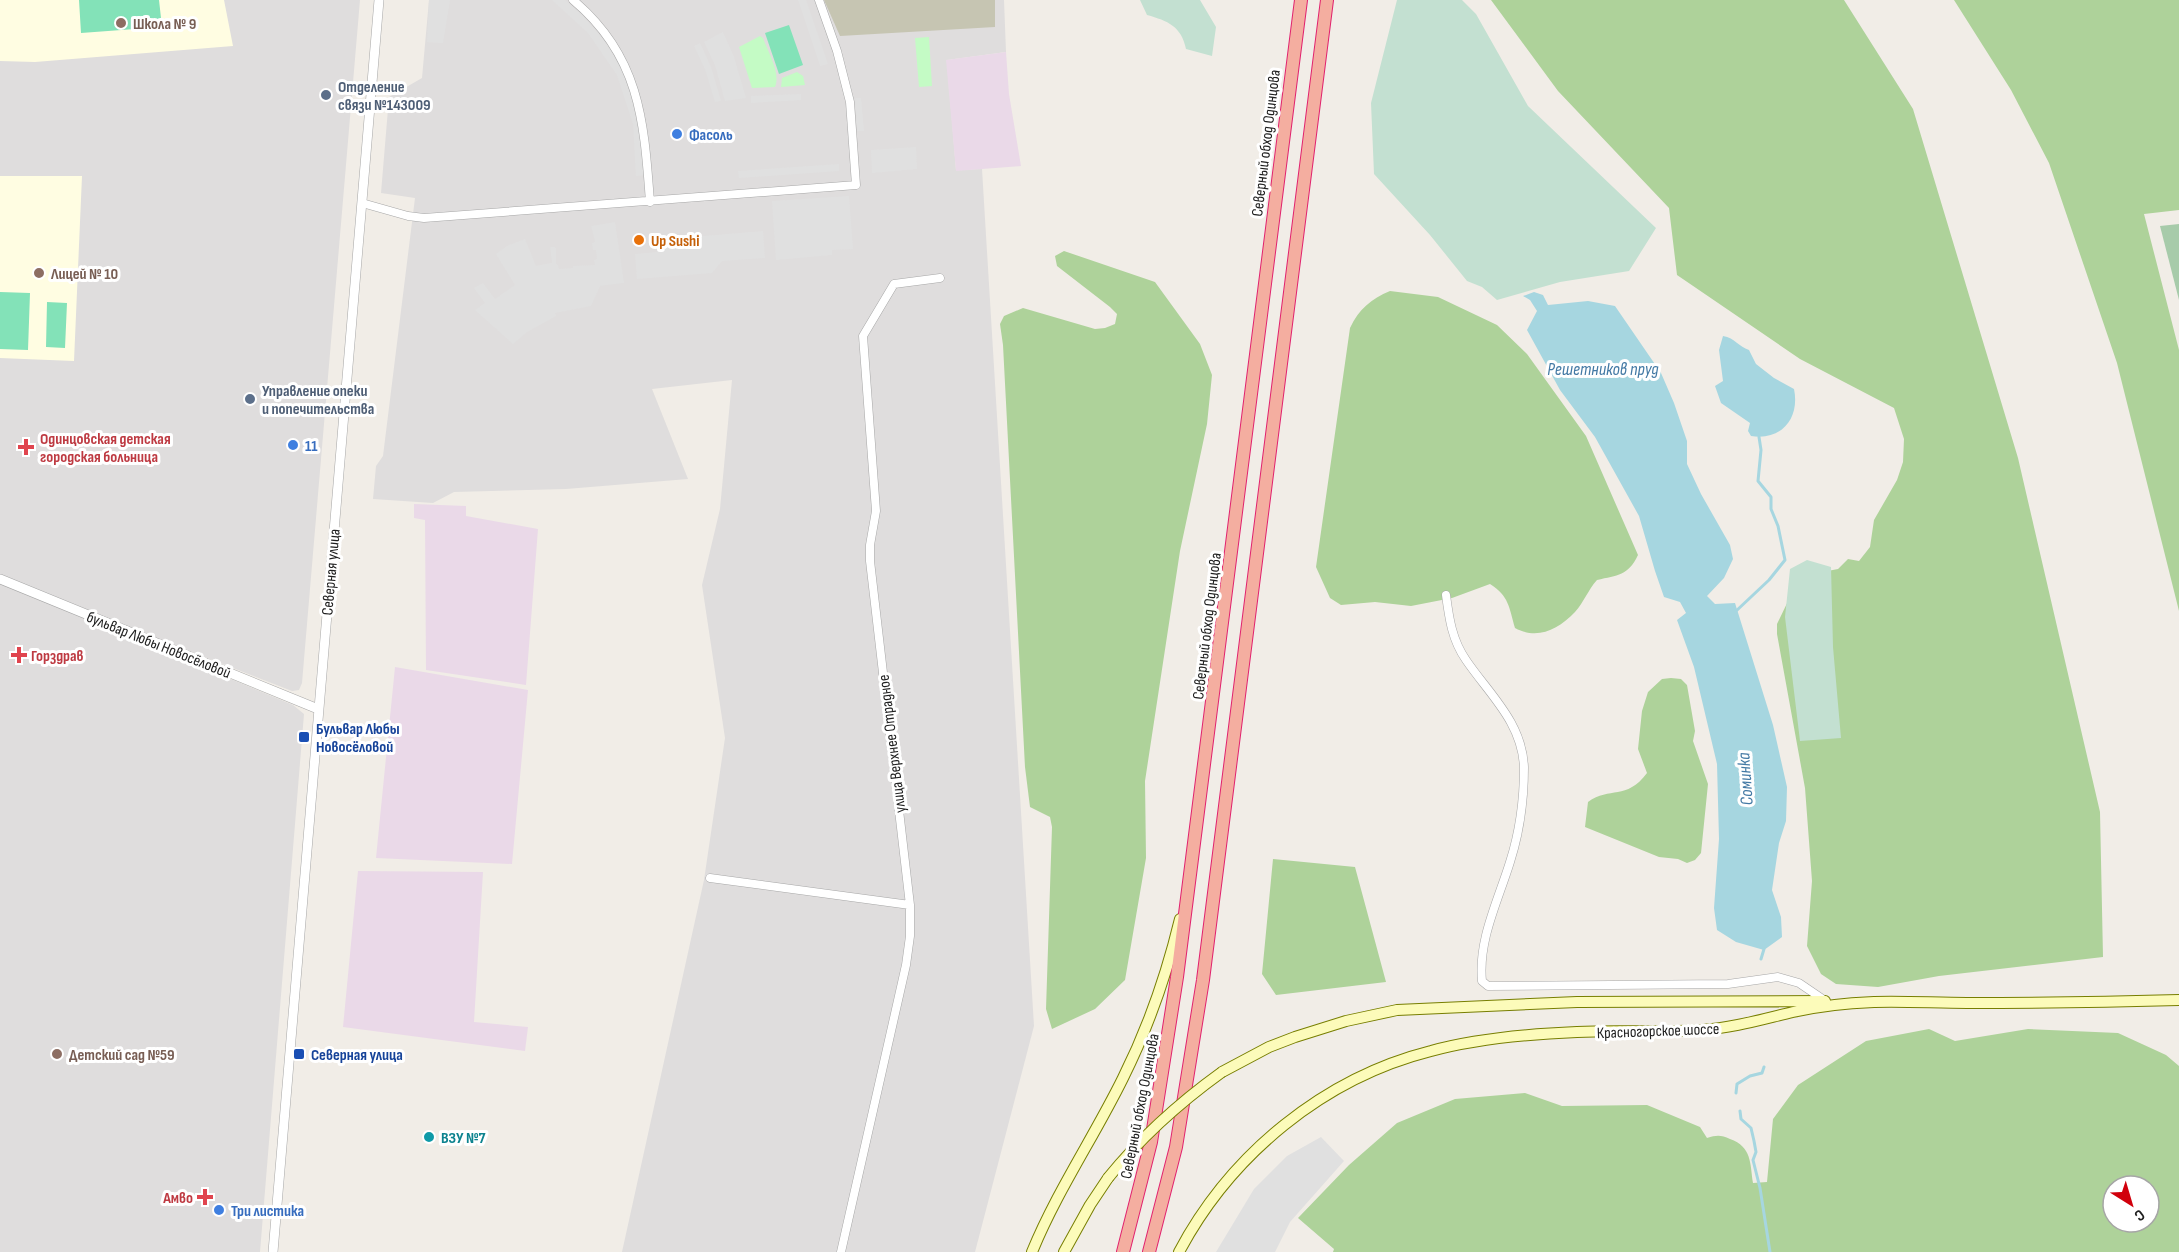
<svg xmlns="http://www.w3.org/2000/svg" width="2179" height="1252" viewBox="0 0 2179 1252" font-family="'Sofia Sans Condensed',sans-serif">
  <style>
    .residential { fill: #dfdddd }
    .industrial { fill: #ead9e8 }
    .education { fill: #fffde2 }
    .construction { fill: #c6c5b2 }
    .forest { fill: #aed29a; fill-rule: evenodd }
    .wetland { fill: #c3e0d1 }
    .cemetery { fill: #a7cbaa }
    .park { fill: #c4fbc5 }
    .pitch { fill: #83e2b8 }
    .parking { fill: #e0e0e0 }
    .water { fill: #a6d6e0 }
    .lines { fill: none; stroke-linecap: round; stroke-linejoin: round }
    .stream { stroke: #a6d6e0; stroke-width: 3 }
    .minor-casing { stroke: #a7a7a7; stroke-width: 9 }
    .tertiary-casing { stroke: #a7a7a7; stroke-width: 10 }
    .secondary-casing { stroke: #777e01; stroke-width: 12 }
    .trunk-casing { stroke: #e1226e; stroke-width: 14 }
    .minor { stroke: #fff; stroke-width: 8 }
    .tertiary { stroke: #fff; stroke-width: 9 }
    .secondary { stroke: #fcfbba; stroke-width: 10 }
    .trunk { stroke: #f4aea0; stroke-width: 12 }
    .secondary-bridge-casing { stroke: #777e01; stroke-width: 12; stroke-linecap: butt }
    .secondary-bridge { stroke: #fcfbba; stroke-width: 10 }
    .education-dot { fill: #8d6e63; stroke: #fff; stroke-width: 2 }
    .service-dot { fill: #5c6f8a; stroke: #fff; stroke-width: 2 }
    .shop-dot { fill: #3f7fe0; stroke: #fff; stroke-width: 2 }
    .food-dot { fill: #e8710a; stroke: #fff; stroke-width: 2 }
    .health-dot { fill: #e0444e; stroke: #fff; stroke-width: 2 }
    .transit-dot { fill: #1a4fb4; stroke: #fff; stroke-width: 2 }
    .culture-dot { fill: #0f9aa8; stroke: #fff; stroke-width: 2 }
    .labels { text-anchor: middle; stroke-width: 6; stroke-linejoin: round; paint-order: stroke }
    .education-label { font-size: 16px; font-weight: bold; fill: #785e54; stroke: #fff; text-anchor: start }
    .service-label { font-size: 16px; font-weight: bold; fill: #4e5e75; stroke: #fff; text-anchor: start }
    .shop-label { font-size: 16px; font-weight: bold; fill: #366cbe; stroke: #fff; text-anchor: start }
    .street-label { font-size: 16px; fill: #202020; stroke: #fff }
    .food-label { font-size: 16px; font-weight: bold; fill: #c56008; stroke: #fff; text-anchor: start }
    .health-label { font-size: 16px; font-weight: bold; fill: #be3a42; stroke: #fff; text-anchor: start }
    .transit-label { font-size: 16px; font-weight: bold; fill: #164399; stroke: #fff; text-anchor: start }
    .culture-label { font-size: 16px; font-weight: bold; fill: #0d838f; stroke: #fff; text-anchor: start }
    .water-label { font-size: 18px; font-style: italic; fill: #4379a4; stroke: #fff }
  </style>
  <rect width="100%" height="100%" fill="#f1ede7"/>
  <path class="residential" d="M0 0H360L302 683 299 690 292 691 0 577Z
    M429 0H1004L1006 52 947 60 956 170 982 169 1034 1026 975 1252H622L704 880 725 738 702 585 720 509 732 380 652 389 688 479 566 489 454 492 433 503 373 499 376 466 383 456 415 198 381 193 389 97 422 78Z
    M0 583 293 705 304 714 260 1252H0Z"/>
  <path class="industrial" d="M1006 52 1009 94 1021 166 956 171 946 60Z
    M414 504 466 506V516L538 529 526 685 426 670 425 520 414 518Z
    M395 667 528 690 512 864 376 858Z
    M358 871 483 872 474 1022 528 1027 525 1051 343 1027Z"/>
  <path class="education" d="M0 0H224L233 46 35 62 0 61Z
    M0 176H82L74 361 0 358Z"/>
  <path class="construction" d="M824 0H995V27L840 36Z"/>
  <path class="forest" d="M1491 0H1844L1913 109 2018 458 2100 812 2103 957 1939 976 1878 987 1836 984 1821 974 1807 946 1812 881 1805 788 1777 634V624L1791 595 1812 574 1838 569 1848 559 1859 561 1870 547 1874 520 1897 480 1903 462 1904 439 1894 408 1800 359 1677 275 1669 208 1558 91Z
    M1954 0H2179V210L2144 214 2179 350V611L2117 363 2049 163 2011 90Z
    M1064 251 1155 282 1200 344 1212 375 1207 424 1180 551 1145 781 1146 858 1125 980 1095 1009 1052 1029 1046 1009 1052 827 1050 817 1030 807 1025 767 1003 345 1000 324 1004 316 1023 308 1095 329 1105 328 1115 324 1117 314 1110 307 1057 266 1055 256Z
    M1390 291 1438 297 1497 325 1527 354 1586 436 1638 555C1628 576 1618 575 1597 580 1588 590 1584 602 1575 612 1558 630 1537 640 1515 628 1509 607 1509 596 1490 584L1452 598 1411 606 1375 602 1341 605 1330 598 1316 567 1350 328C1359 309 1371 299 1390 291Z
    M1671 678 1681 679 1687 685 1695 731 1693 741 1708 784 1701 853 1695 860 1687 863 1678 859 1659 857 1585 827 1588 802C1610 786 1626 801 1647 773L1638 749 1642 711 1648 692 1662 679Z
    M1273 859 1355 867 1386 982 1276 995 1262 974Z
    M1929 1029 1955 1041 2028 1029 2118 1033 2166 1055 2179 1066V1252H1333L1334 1249 1298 1218 1349 1165 1397 1123 1455 1099 1525 1093 1562 1106 1647 1105 1700 1127 1707 1138C1717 1135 1721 1135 1730 1139 1752 1147 1750 1163 1753 1183L1767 1182 1773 1119 1798 1085 1866 1041ZM2113 1186H2149V1222H2113Z"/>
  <path class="wetland" d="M1140 0H1200L1216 27 1212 56 1186 49C1181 26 1168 21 1147 15Z
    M1397 0H1462L1476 14 1528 106 1656 228 1629 271 1560 282 1497 300 1482 287 1467 281 1430 235 1374 174 1371 103Z
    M1807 560 1831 567 1833 647 1841 738 1800 741 1785 617 1790 569Z"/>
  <path class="cemetery" d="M2179 224V300L2160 226Z"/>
  <path class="park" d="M760 36 763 38C768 52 781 73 775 87L752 88 739 47Z
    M929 37 932 86 919 87 915 38Z
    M797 72 803 76 805 85 781 87 782 78Z"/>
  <path class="pitch" d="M79 0H159L162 27 81 33Z
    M789 25 803 65 779 74 765 33Z
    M0 292 30 293 28 350 0 349Z
    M47 302 67 303 65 348 46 347Z"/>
  <path class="parking" d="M429 0H450L443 43 427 42Z
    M552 0H565L583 16 604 40 621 67 633 96 644 159V175L636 176 633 124 617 75 588 33Z
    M798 0H806L828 64 820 66Z
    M723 32 734 57 746 98 725 101 715 65 704 42Z
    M700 43 711 67 721 101 715 102 705 69 694 46Z
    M801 94V100L751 103V96Z
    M855 98H861L864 131H857Z
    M916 147 917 169 872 173 871 150Z
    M839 164V171L739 178 738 171Z
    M849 196 853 249 832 250V255L776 260 772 201Z
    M615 222 624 283 600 286 591 306 555 313 556 316 527 332 513 344 475 310 485 303 474 288 483 283 495 299 515 285 496 254 507 246 525 239 536 266 552 263 550 247H554L556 248V264L558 265 559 269 573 268V266L595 265 594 260 597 259 596 250H593L592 243 595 242 591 226Z
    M763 231 765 258 722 261 712 273 637 279 635 254 657 252V245L664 237H667L668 239Z
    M1321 1137 1344 1161 1290 1222 1275 1252H1216L1254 1189 1287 1156Z"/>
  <path class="water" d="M1534 292 1543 295 1548 305 1588 301 1615 306 1661 373 1674 403 1687 441V464L1701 494 1730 545 1733 559 1724 578 1707 596 1715 604 1735 603 1773 725 1787 787 1786 821 1779 843 1772 890 1781 917 1782 937 1764 950 1736 942 1717 930 1714 908 1719 839 1717 764 1694 667 1677 620 1686 613 1680 602 1664 597 1655 571 1639 516 1595 437 1560 390 1527 330 1537 311 1530 300 1523 296Z
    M1723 336C1735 338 1739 347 1749 350L1756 364 1774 378 1794 389C1800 418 1782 441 1751 436L1748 431 1750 423 1721 403 1715 386 1723 381 1719 350Z"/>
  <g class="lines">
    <path class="stream" d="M1735 612 1769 580 1785 560 1778 526 1771 509V497L1758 481 1761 450 1759 437
      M1761 959 1764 949
      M1736 1093 1737 1084 1750 1076 1762 1073 1764 1067
      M1740 1111 1741 1119 1751 1128 1754 1141 1756 1152 1753 1160 1760 1188 1770 1252"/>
    <defs>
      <path id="minor" d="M573 0C640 56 644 121 650 202
        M362 203 408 216 424 218 856 185 850 102 837 51 819 0
        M1446 595C1449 618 1452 640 1466 660 1489 694 1522 722 1524 767 1524 799 1520 831 1510 862 1498 901 1478 940 1482 981L1488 986 1728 984 1778 977 1799 983 1824 1000
        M710 878 910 905
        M841 1252 906 965 910 936V905L870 561V545L876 511 863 336 894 284 940 278"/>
      <path id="tertiary" d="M0 579 318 709
        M273 1252 379 0"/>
      <path id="secondary" d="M1222 1072 1269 1047 1295 1037 1346 1021 1397 1010 1577 1002 1825 1001
        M1032 1252C1057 1191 1094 1137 1123 1078 1148 1028 1167 973 1180 919
        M1064 1252 1090 1205 1108 1178
        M1179 1252C1231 1154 1324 1078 1431 1051 1478 1038 1529 1034 1577 1032 1619 1030 1661 1033 1702 1030 1733 1028 1763 1019 1793 1012 1819 1006 1847 1003 1874 1002 1905 1001 1936 1003 1967 1003 2037 1003 2108 1002 2179 1000"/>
      <path id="trunk" d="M1123 1252 1151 1142 1177 977 1301 0
        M1149 1252 1176 1147 1203 980 1327 0"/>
    </defs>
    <use href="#minor" class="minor-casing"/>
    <use href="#tertiary" class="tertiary-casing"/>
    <use href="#secondary" class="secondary-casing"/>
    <use href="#trunk" class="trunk-casing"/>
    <use href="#minor" class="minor"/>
    <use href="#tertiary" class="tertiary"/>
    <use href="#secondary" class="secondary"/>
    <use href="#trunk" class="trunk"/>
    <defs>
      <path id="secondary-bridge" d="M1108 1178C1141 1137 1179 1103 1222 1072"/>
    </defs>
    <use href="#secondary-bridge" class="secondary-bridge-casing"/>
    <use href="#secondary-bridge" class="secondary-bridge"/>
  </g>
  <g class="education-dot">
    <circle cx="121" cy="23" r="6"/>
    <circle cx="39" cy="273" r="6"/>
    <circle cx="57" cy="1054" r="6"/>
  </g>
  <g class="service-dot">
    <circle cx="326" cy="95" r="6"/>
    <circle cx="250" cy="399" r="6"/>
  </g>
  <g class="shop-dot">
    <circle cx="677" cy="134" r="6"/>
    <circle cx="293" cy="445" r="6"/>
    <circle cx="219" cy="1210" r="6"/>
  </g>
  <circle class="food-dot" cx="639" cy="240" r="6"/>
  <g class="health-dot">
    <path d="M23 438h6v6h6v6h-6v6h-6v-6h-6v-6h6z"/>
    <path d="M16 646h6v6h6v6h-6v6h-6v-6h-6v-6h6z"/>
    <path d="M202 1188h6v6h6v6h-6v6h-6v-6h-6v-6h6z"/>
  </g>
  <g class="transit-dot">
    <rect x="298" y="731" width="12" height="12" rx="3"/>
    <rect x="293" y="1048" width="12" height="12" rx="3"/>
  </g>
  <circle class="culture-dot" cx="429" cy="1137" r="6"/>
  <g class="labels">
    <g class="education-label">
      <text x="133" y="29">Школа № 9</text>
      <text x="51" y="279">Лицей № 10</text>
      <text x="69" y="1060">Детский сад №59</text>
    </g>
    <g class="service-label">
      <text x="338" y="92">Отделение<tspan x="338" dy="18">связи №143009</tspan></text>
      <text x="262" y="396">Управление опеки<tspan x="262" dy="18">и попечительства</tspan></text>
    </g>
    <g class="shop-label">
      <text x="689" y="140">Фасоль</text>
      <text x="305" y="451">11</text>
      <text x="231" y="1216">Три листика</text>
    </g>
    <g class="street-label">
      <text transform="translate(1265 143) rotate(-83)" y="6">Северный обход Одинцова</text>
      <text transform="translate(330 572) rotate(-85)" y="6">Северная улица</text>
      <text transform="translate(1206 626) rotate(-83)" y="6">Северный обход Одинцова</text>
      <text transform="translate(159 644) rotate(22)" y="6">бульвар Любы Новосёловой</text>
      <text transform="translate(891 744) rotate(-97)" y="6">улица Верхнее Отрадное</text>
      <text transform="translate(1658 1030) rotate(-2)" y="6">Красногорское шоссе</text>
      <text transform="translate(1139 1106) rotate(-79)" y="6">Северный обход Одинцова</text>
    </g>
    <g class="food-label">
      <text x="651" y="246">Up Sushi</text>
    </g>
    <g class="health-label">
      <text x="40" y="444">Одинцовская детская<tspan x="40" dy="18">городская больница</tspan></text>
      <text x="31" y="661">Горздрав</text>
      <text x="193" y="1203" text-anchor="end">Амво</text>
    </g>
    <g class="transit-label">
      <text x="316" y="734">Бульвар Любы<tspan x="316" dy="18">Новосёловой</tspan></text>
      <text x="311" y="1060">Северная улица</text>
    </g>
    <g class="culture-label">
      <text x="441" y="1143">ВЗУ №7</text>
    </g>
    <g class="water-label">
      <text x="1603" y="375">Решетников пруд</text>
      <text transform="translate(1745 779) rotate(-94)" y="6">Соминка</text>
    </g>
  </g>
  <g transform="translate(2131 1204) rotate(143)"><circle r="28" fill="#ffffff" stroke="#a6a6a6" stroke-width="1.5"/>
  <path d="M0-4.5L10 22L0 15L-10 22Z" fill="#d1000c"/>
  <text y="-9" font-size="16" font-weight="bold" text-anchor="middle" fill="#202020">С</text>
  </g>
</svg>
